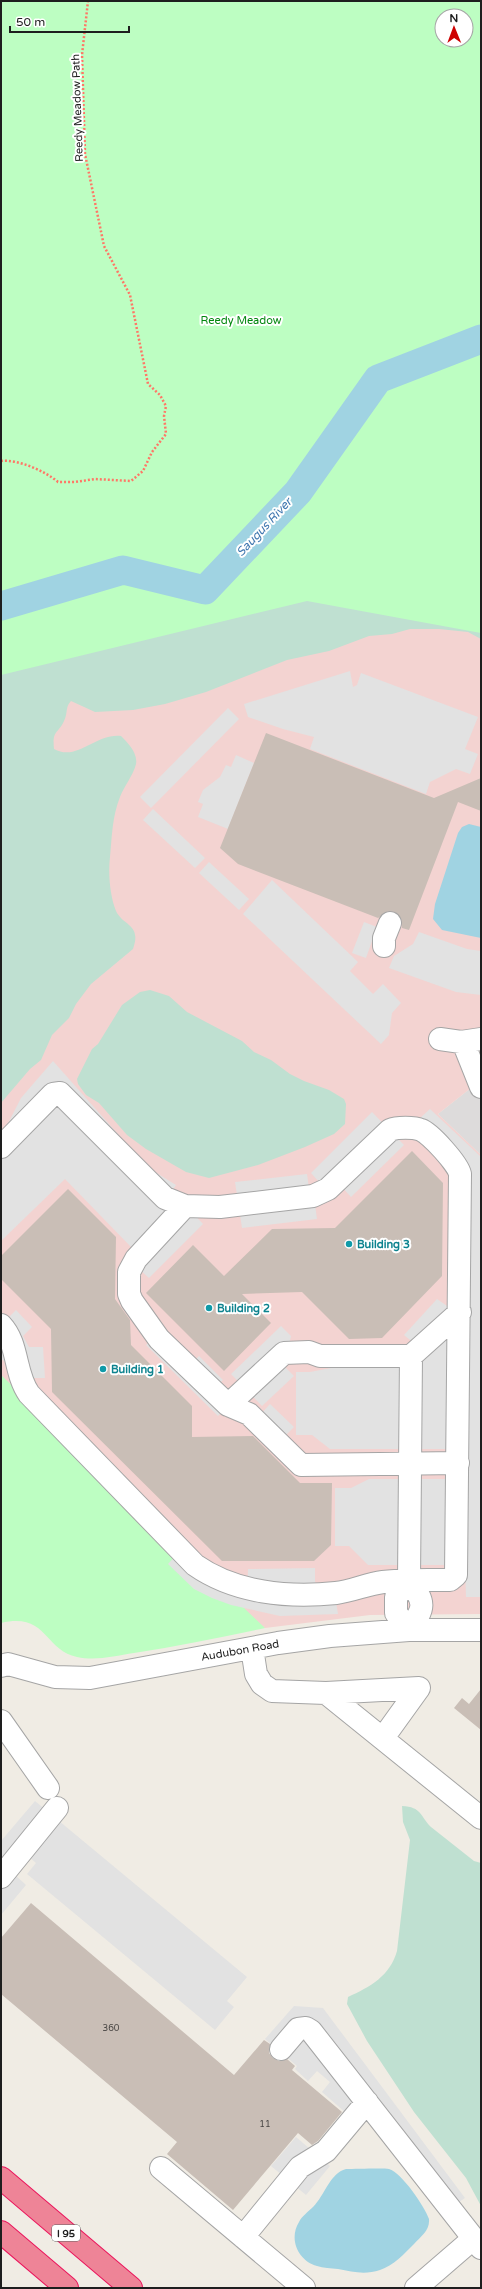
<svg xmlns="http://www.w3.org/2000/svg" width="482" height="2289" viewBox="0 0 482 2289" font-family="'Varela Round',sans-serif">
  <style>
    .residential { fill: #dddbdb }
    .commercial { fill: #f3d3d1 }
    .wetland { fill: #bfe0d1; fill-rule: evenodd }
    .park { fill: #bdfec2; fill-rule: evenodd }
    .parking { fill: #e2e2e2 }
    .water { fill: #a0d3e2 }
    .lines { fill: none; stroke-linecap: round; stroke-linejoin: round }
    .river { stroke: #a0d3e2; stroke-width: 29 }
    .building { fill: #c9beb6 }
    .minor-casing { stroke: #a5a5a5; stroke-width: 24 }
    .highway-casing { stroke: #eb145c; stroke-width: 24 }
    .path { stroke: #f76; stroke-width: 2.5; stroke-dasharray: 2 2; stroke-linecap: butt }
    .minor { stroke: #fff; stroke-width: 22 }
    .highway { stroke: #ee8497; stroke-width: 22 }
    .culture-dot { fill: #0f9aa8; stroke: #fff; stroke-width: 1.5 }
    .labels { text-anchor: middle; stroke-width: 4; stroke-linejoin: round; paint-order: stroke }
    .number-label { font-size: 9px; fill: #494644 }
    .shield { fill: #fff; stroke: #626262; stroke-width: 1 }
    .shield-label { font-size: 10px; font-weight: bold; fill: #1e1e1e }
    .street-label { font-size: 11px; fill: #1e1e1e; stroke: #fff }
    .park-label { font-size: 11px; fill: #02870e; stroke: #fff }
    .culture-label { font-size: 11px; font-weight: bold; fill: #0d838f; stroke: #fff; text-anchor: start }
    .water-label { font-size: 12px; font-style: italic; fill: #4077af; stroke: #fff }
  </style>
  <rect width="100%" height="100%" fill="#f0ece4"/>
  <path class="residential" d="M481 1080V1155L438 1114Z"/>
  <path class="commercial" d="M307 601 481 633V1080L438 1114 481 1155V1614L370 1615 265 1628 171 1601 1 1390V675Z"/>
  <path class="wetland" d="M481 1V639L468 632 439 629H410L392 634 369 636 329 651 287 660 206 692 165 704 133 710 95 712 71 701C65 707 68 713 64 721 58 734 52 730 54 749 77 762 96 733 121 736 128 743 138 753 136 764 133 776 124 786 120 797 112 817 112 837 110 857 108 874 110 896 116 911 123 926 142 924 133 949L91 984 76 1004 69 1018 52 1035 41 1060 30 1069 1 1103V508L114 108ZM442 16H466V40H442Z
    M150 990 169 996 187 1012 242 1041 254 1052 271 1060 290 1074 304 1081 329 1090 344 1099 346 1104 345 1124 334 1134 305 1147 258 1165 209 1178 186 1172 146 1149 127 1135 99 1103 86 1095 78 1084 77 1079 92 1049 98 1044 122 1005 140 992Z
    M402 1806C422 1807 420 1816 431 1827L474 1861 481 1863V2206L466 2178 414 2112 367 2041 347 2004 348 1997C370 1987 390 1976 397 1951L410 1840 403 1822Z"/>
  <path class="park" d="M1 1H481V633L307 601 1 675ZM442 16H466V40H442Z
    M1 1375 265 1628C222 1637 178 1646 134 1653 115 1656 96 1661 77 1657 44 1650 47 1612 1 1623Z"/>
  <path class="parking" d="M350 671 353 687 357 685 361 673 478 717 465 749 478 754 470 774 456 769 430 782 426 794 310 749 314 737 283 729 248 717 244 704Z
    M228 708 239 719 151 808 140 797Z
    M236 755 254 763 228 829 198 817 203 804 198 802 203 790 220 777 226 765 231 767Z
    M153 809 205 858 195 868 143 820Z
    M209 862 249 899 239 910 199 873Z
    M272 880 358 962 350 971 373 994 383 984 401 1003 392 1013 389 1035 381 1044 243 914Z
    M364 922 377 927 366 958 352 953Z
    M419 932 467 949 481 951V995L456 992 389 968 394 956 413 944Z
    M53 1061 132 1150 155 1172 176 1185 172 1191 203 1224 149 1278 138 1268 132 1248 65 1179 1 1241V1137L21 1098Z
    M430 1109 481 1157V1597H466L465 1565H368L349 1546H335V1488H351L369 1479H449V1449H330L312 1435H296V1372H310L331 1368H400L423 1361 415 1344 404 1335 437 1299 450 1308 467 1164 419 1119Z
    M372 1112 404 1145 351 1197 342 1187 315 1204 317 1219 242 1228 235 1182 307 1174 309 1188 320 1183 311 1173Z
    M16 1310 32 1327 23 1336 29 1347H43L45 1378H32L1 1359V1313L7 1319Z
    M281 1326 291 1336 284 1366 294 1376 262 1406 231 1374Z
    M152 1340 184 1371 199 1356 223 1380 207 1395 223 1411 218 1416 146 1345Z
    M270 1404 294 1427 284 1437 260 1415Z
    M177 1554 247 1597 248 1569 315 1568V1582L336 1602 338 1614 280 1616 231 1605 212 1598 194 1589 168 1564Z
    M35 1801 247 1977 227 2001 234 2007 215 2030 27 1874 36 1863 29 1857 14 1874 26 1885 1 1915V1841Z
    M294 2006 323 2008 465 2198 453 2206 366 2088 346 2113 322 2092 330 2082 317 2071 308 2081 295 2069 297 2066 265 2039Z
    M296 2137 330 2166 306 2195 271 2166Z"/>
  <path class="water" d="M469 824 481 827V938L442 930 433 919 435 904 458 833 462 827Z
    M346 2169C355 2169 384 2168 389 2169 402 2173 425 2207 429 2219 430 2231 421 2236 414 2244 405 2253 393 2266 380 2270 365 2275 353 2272 338 2269 331 2268 323 2268 317 2266 299 2261 288 2240 299 2222 302 2216 308 2212 313 2207 325 2195 330 2173 346 2169Z"/>
  <g class="lines">
    <path class="river" d="M1 606 123 570 205 590 298 492 378 379 481 339"/>
  </g>
  <path class="building" d="M266 733 434 798 481 778V811L458 802 409 930 402 928V921L395 912 388 911 378 918 238 864 220 848Z
    M412 1151 443 1183 442 1276 382 1338 349 1339 302 1292 242 1294 271 1323 224 1371 146 1293 193 1245 224 1276 272 1229 335 1228Z
    M68 1189 116 1237 115 1299 130 1320 131 1345 192 1406V1437L253 1436 300 1483H332L331 1545 314 1561H222L52 1392 51 1329 1 1279V1256Z
    M481 1689V1730L454 1708 462 1698 469 1704Z
    M31 1903 234 2075 264 2040 270 2044 269 2053 273 2058 279 2061 287 2059 295 2066 292 2070 342 2112 318 2141 312 2145 298 2133 233 2210 167 2154 177 2142 1 1994V1938Z"/>
  <g class="lines">
    <defs>
      <path id="minor" d="M384 946V938L390 923
        M440 1039 461 1042 481 1039
        M463 1042 481 1087
        M1 1147 53 1094 60 1093 165 1198 185 1206 220 1207 313 1196 328 1189 390 1130C397 1127 414 1127 421 1130 430 1133 458 1164 460 1174L456 1575 450 1580C428 1580 405 1579 383 1582 367 1584 352 1591 336 1593 288 1598 235 1593 195 1565L29 1394C14 1373 19 1344 1 1325
        M185 1206 136 1259 129 1272V1294L132 1301 159 1339 228 1405 284 1353 309 1352 320 1356H411L460 1312
        M228 1405 249 1414 301 1465 458 1463
        M409 1580 396 1597V1613L409 1630C425 1607 426 1604 409 1580L411 1356
        M252 1648 256 1674 262 1684 272 1691 326 1693 481 1818
        M1 1666 8 1664 55 1677 90 1678 278 1643 330 1636 409 1630H481
        M326 1693 419 1688 383 1738
        M1 1721 48 1788
        M1 1877 57 1808
        M281 2049 298 2029 306 2028 311 2031 481 2248
        M161 2168 304 2288
        M243 2237 300 2167 326 2151 367 2102
        M416 2288 474 2238"/>
      <path id="highway" d="M1 2178 131 2288
        M1 2232 67 2288"/>
    </defs>
    <use href="#minor" class="minor-casing"/>
    <use href="#highway" class="highway-casing"/>
    <path class="path" d="M1 461C18 459 45 471 58 482H75L95 479 131 481 143 471 152 452 166 434 164 416 166 406 160 395 148 384 130 295 104 246 85 154 82 55 88 1"/>
    <use href="#minor" class="minor"/>
    <use href="#highway" class="highway"/>
  </g>
  <g class="culture-dot">
    <circle cx="349" cy="1244" r="4"/>
    <circle cx="209" cy="1308" r="4"/>
    <circle cx="103" cy="1369" r="4"/>
  </g>
  <g class="labels">
    <g class="number-label">
      <text x="111" y="2031">360</text>
      <text x="265" y="2127">11</text>
    </g>
    <rect class="shield" x="52" y="2225" width="28" height="16" rx="3"/>
    <g class="shield-label">
      <text x="66" y="2237">I 95</text>
    </g>
    <g class="street-label">
      <text transform="translate(77 108) rotate(-92)" y="4">Reedy Meadow Path</text>
      <text transform="translate(240 1650) rotate(-10)" y="4">Audubon Road</text>
    </g>
    <g class="park-label">
      <text x="241" y="324">Reedy Meadow</text>
    </g>
    <g class="culture-label">
      <text x="357" y="1248">Building 3</text>
      <text x="217" y="1312">Building 2</text>
      <text x="111" y="1373">Building 1</text>
    </g>
    <g class="water-label">
      <text transform="translate(264 527) rotate(-47)" y="4">Saugus River</text>
    </g>
  </g>
  <rect width="482" height="2289" fill="none" stroke="#1e1e1e" stroke-width="4"/>
  <g transform="translate(454 28) rotate(359)"><circle r="19" fill="#ffffff" stroke="#a5a5a5"/>
  <path d="M0-3L7 15L0 10L-7 15Z" fill="#cd0100"/>
  <text y="-6" font-size="11" font-weight="bold" text-anchor="middle" fill="#1e1e1e">N</text>
  </g>
  <path d="M10 26v6h119v-6" fill="none" stroke="#1e1e1e" stroke-width="2"/>
  <text x="16" y="26" font-size="12" fill="#1e1e1e" stroke="#ffffff" stroke-width="3" paint-order="stroke">50 m</text>
</svg>
